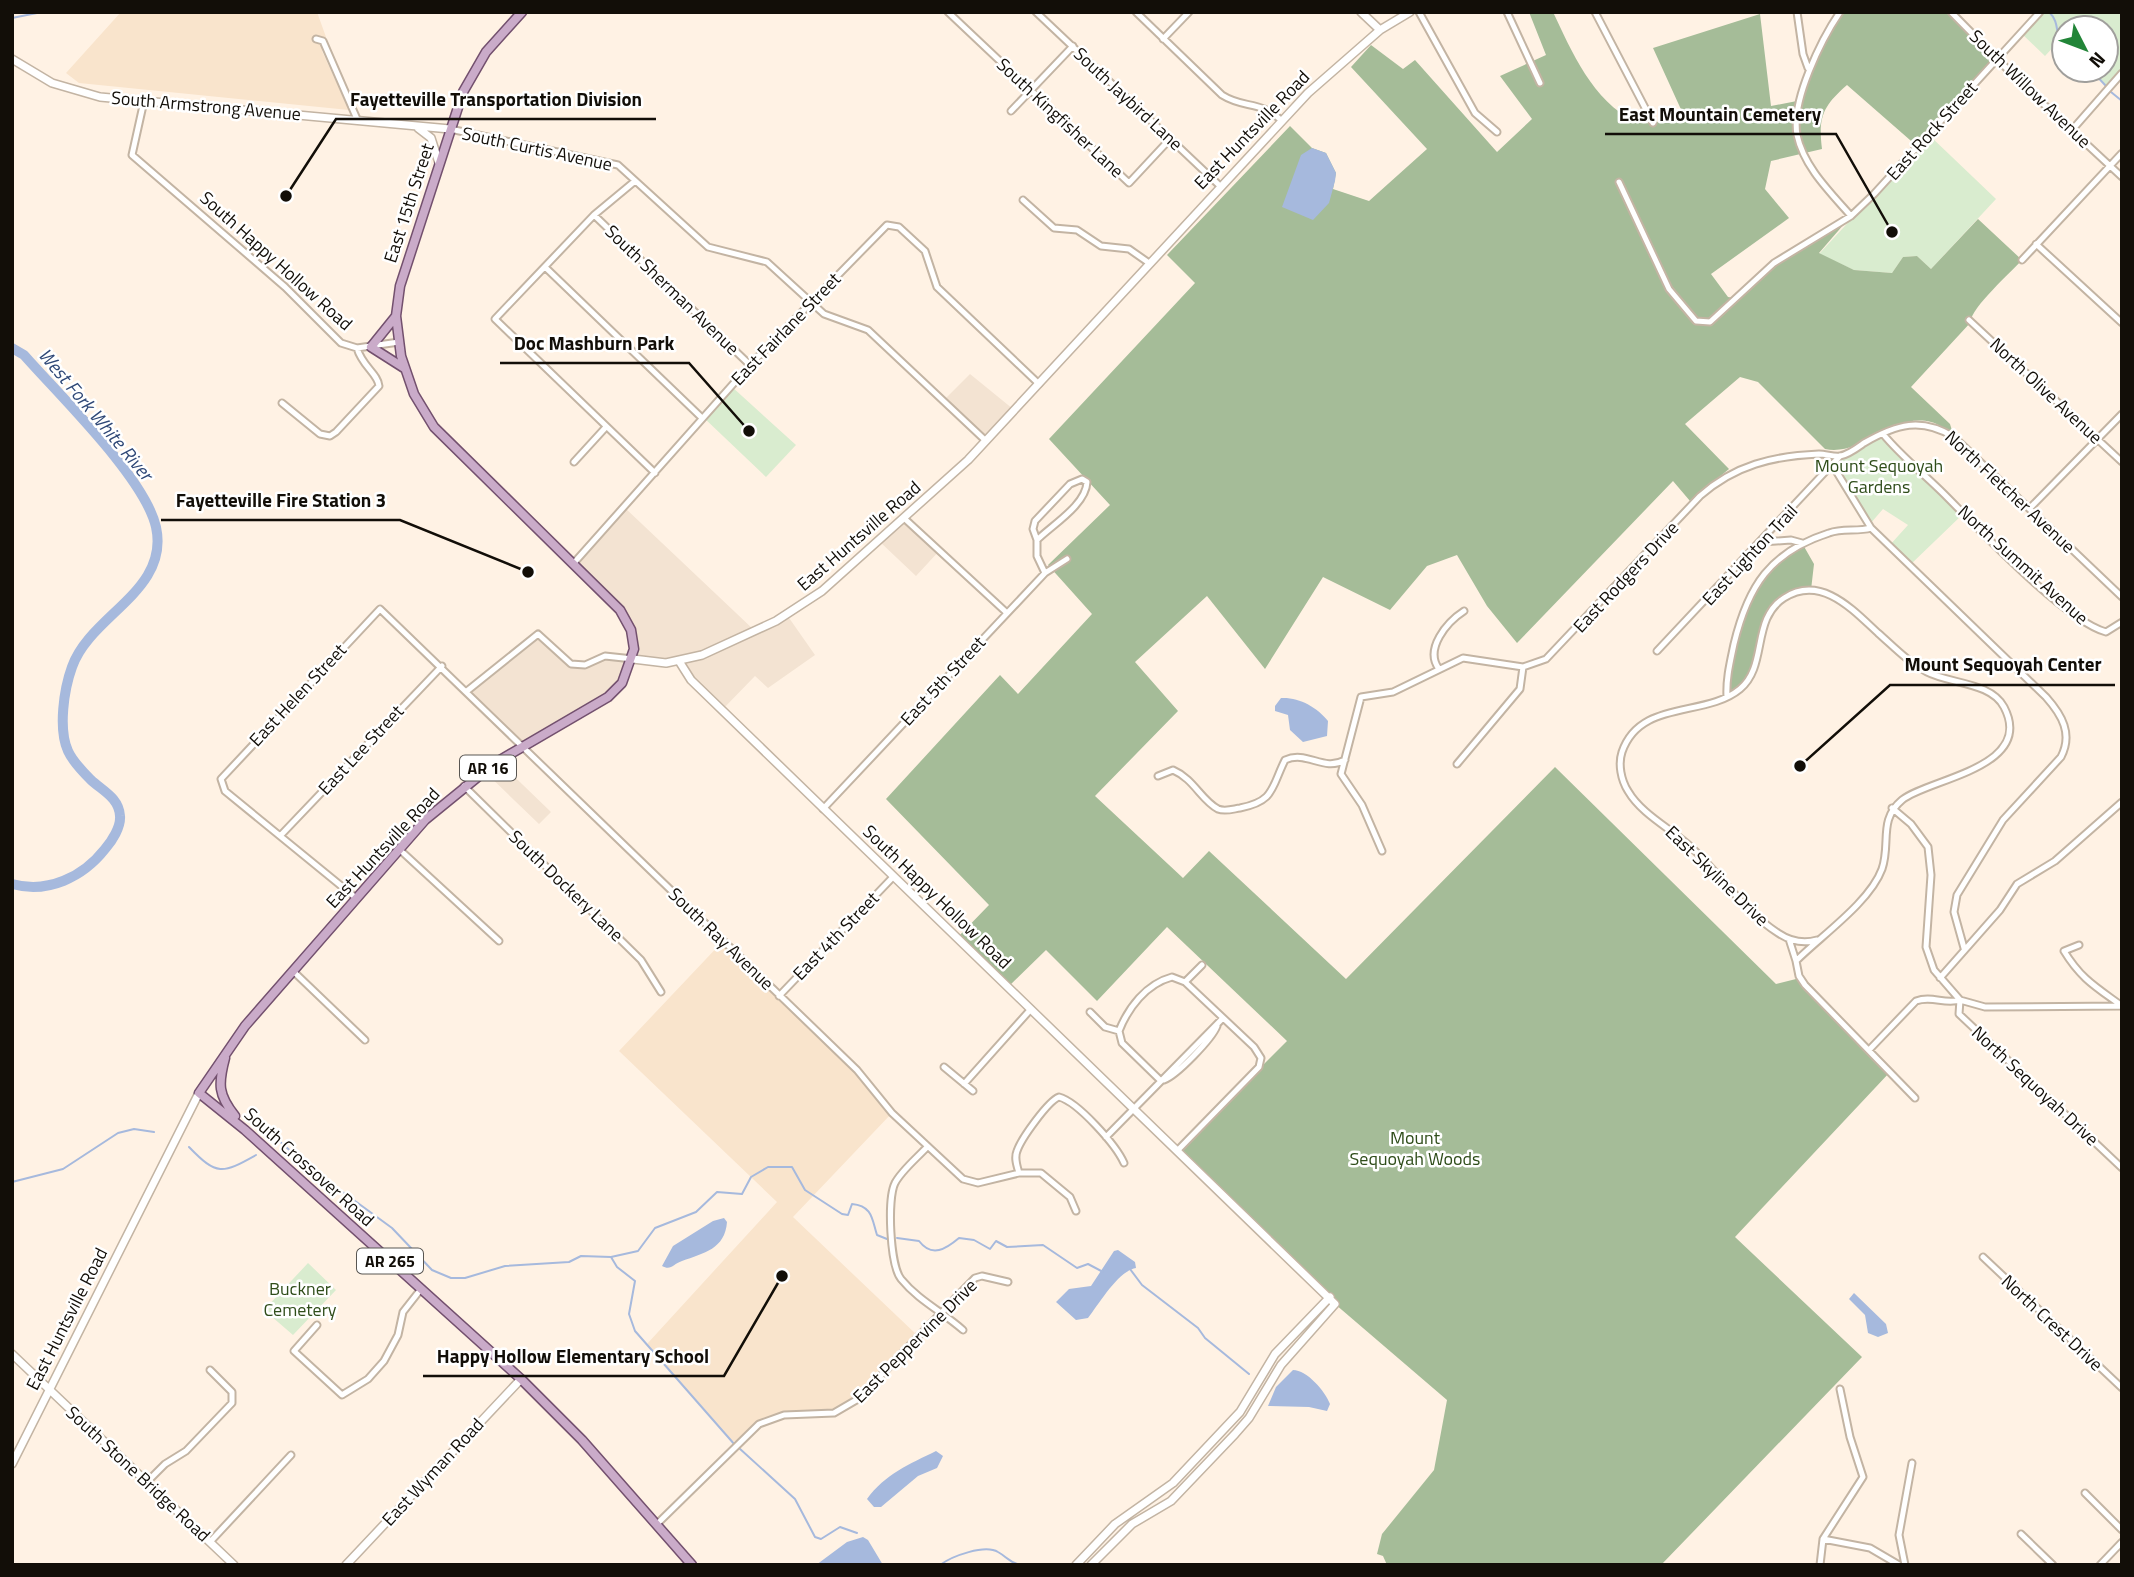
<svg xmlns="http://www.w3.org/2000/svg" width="2134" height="1577" viewBox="0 0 2134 1577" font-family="'Titillium Web',sans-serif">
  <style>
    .commercial { fill: #f3e3d2 }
    .built { fill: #f9e4cc }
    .green { fill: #d9eccf }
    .forest { fill: #a5bc98 }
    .water { fill: #a6b9dd }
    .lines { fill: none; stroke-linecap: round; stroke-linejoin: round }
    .stream { stroke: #a6b9dd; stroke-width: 2 }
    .river { stroke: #a6b9dd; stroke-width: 10 }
    .street-casing { stroke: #c3b4a3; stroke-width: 9 }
    .secondary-casing { stroke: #c3b4a3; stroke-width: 10 }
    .primary-casing { stroke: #73506e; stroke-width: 11 }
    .street { stroke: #fff; stroke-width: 5 }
    .secondary { stroke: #fff; stroke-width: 7 }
    .primary { stroke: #caabc9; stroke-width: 8 }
    .labels { text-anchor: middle; stroke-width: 5; stroke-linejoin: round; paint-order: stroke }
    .shield { fill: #fff; stroke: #595652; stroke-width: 2 }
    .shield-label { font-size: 16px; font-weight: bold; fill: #120e08 }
    .street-label { font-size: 18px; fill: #120e08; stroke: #fff }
    .park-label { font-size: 18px; fill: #2f4d1a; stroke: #fff }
    .water-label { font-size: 19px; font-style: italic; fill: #2f4877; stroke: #fff }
    .leader { fill: none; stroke: #120e08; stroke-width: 2.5 }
    .callout-dot { fill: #120e08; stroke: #fff; stroke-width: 2.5 }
    .callout-label { font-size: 19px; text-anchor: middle; font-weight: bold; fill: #120e08; stroke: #fff; stroke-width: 5; stroke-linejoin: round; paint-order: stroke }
  </style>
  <rect width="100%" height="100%" fill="#fff2e4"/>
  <path class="commercial" d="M970 374 1013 409 986 439 944 400Z
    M624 507 754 630 787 615 815 655 768 688 755 676 722 710 679 662 633 659 614 692 522 745 467 691 538 634 563 658 579 666 599 658 633 659 627 620 573 564Z
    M905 519 940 550 916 576 879 541Z
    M498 761 551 812 539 824 484 771Z"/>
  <path class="built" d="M121 12H317L326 37 322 51 349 110 79 83 66 73Z
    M723 941 857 1070 892 1113 793 1217 918 1336 858 1399 843 1410 767 1419 742 1439 732 1442 647 1344 777 1202 619 1051Z"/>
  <path class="green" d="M2040 12H2122V73L2108 89 2091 70H2106V28H2064V48L2058 42 2045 56 2021 33Z
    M1929 135 1996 199 1931 269 1917 256 1903 257 1892 273 1854 270 1819 254Z
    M731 386 796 445 766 477 703 417Z
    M1883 434 1963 514 1909 566 1889 546 1908 525 1883 509 1870 524 1833 466 1840 456Z
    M308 1263 336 1290 293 1335 264 1310Z"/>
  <path class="forest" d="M1529 12H1553C1571 50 1593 102 1635 121 1649 127 1670 119 1684 116L1653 48 1760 14 1771 106 1802 100 1808 68 1840 12H1951L1997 58 1918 147 1847 85C1823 106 1818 117 1822 149L1771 161 1765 189 1789 218 1711 274 1728 297 1734 298 1774 263 1851 216 1819 253 1854 270 1892 273 1903 257 1917 256 1931 269 1978 219 2022 260C2011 272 1969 310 1971 322L1911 387 1950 424 1954 437C1948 432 1938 423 1931 422 1892 412 1862 457 1825 449L1758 382 1740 377 1685 424 1729 469 1690 501 1673 481 1517 643 1487 606 1457 555 1427 566 1390 610 1323 577 1265 669 1207 596 1135 662 1178 711 1095 796 1183 878 1209 851 1346 979 1555 767 1776 984 1800 978 1890 1072 1735 1237 1862 1357 1661 1565H1387L1383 1556 1377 1554 1382 1534 1434 1470 1447 1400 1335 1304 1178 1150 1287 1041 1167 927 1097 1001 1046 950 1008 987 957 938 989 905 886 799 1000 675 1018 694 1092 614 1048 565 1110 505 1049 439 1195 283 1167 255 1290 126 1312 148 1326 153 1336 173 1333 189 1369 201 1427 149 1351 67 1371 45 1403 69 1415 60 1497 152 1532 119 1500 76 1546 55Z
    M1802 543 1814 564 1811 590C1752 600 1773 648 1745 683 1741 689 1733 693 1727 697 1725 661 1744 598 1768 569 1776 559 1791 551 1802 543Z"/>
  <path class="water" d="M1312 148 1326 153 1336 173 1335 181 1329 203 1313 220 1282 207 1301 155Z
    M1281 698C1299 697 1317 707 1328 721L1327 736 1303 742 1290 730 1288 715 1275 711V706Z
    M724 1218 727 1222C725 1249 704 1253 682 1261 673 1264 671 1271 662 1266L673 1246 713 1221Z
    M1118 1250 1135 1262 1136 1268C1118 1271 1099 1304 1088 1318L1076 1320 1056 1302 1069 1289 1091 1286 1114 1251Z
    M1854 1293 1886 1324 1888 1333 1878 1337 1868 1333 1865 1315 1849 1299Z
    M1293 1370C1307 1370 1325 1391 1330 1404L1327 1411 1309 1407 1268 1406 1276 1387Z
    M936 1451 943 1456 937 1468 918 1476 881 1507H874L867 1499C885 1474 910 1464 936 1451Z
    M863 1537 868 1540 883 1565H816L847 1542Z"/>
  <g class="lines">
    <path class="stream" d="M2049 12C2061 23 2054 37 2064 48
      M12 18 42 12
      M2091 70 2106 86
      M2111 92 2122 101
      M275 1141 278 1140 310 1168 392 1228 432 1270 451 1278H465L505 1266 569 1262 581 1256 611 1257 617 1267 635 1281 629 1314 635 1331 735 1445
      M189 1147C217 1176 222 1174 256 1155
      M12 1182 63 1169 118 1133 134 1129 154 1132
      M897 1238 919 1241C932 1258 946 1249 959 1238L974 1240 990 1249 996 1241 1007 1247 1043 1245 1077 1268 1088 1264 1103 1272
      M611 1257 638 1251 655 1228 696 1212 717 1192 742 1194 751 1177 768 1167H792L805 1190 842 1214 848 1215 852 1204C873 1206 872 1220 877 1235L887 1239
      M1130 1269 1142 1285 1198 1328 1205 1338 1249 1374
      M739 1448 795 1499 815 1537 821 1539 840 1527 857 1533
      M940 1565C952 1556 985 1544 998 1552 1007 1557 1011 1564 1022 1565"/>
    <path class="river" d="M12 348 24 355C60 396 145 478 156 527 170 591 90 615 72 667 64 689 58 729 68 751 72 760 84 773 91 780 103 791 119 798 120 816 121 827 112 841 105 849 83 877 48 894 12 884"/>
    <defs>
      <path id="street" d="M948 12 1129 183 1170 139
        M1036 12 1220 186
        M1136 12 1222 95C1244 109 1259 100 1281 120
        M1419 12 1475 113 1497 132
        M1507 12 1540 83
        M1595 12 1653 123
        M1797 12 1803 54 1808 68
        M1840 12C1821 40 1791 101 1797 135 1804 167 1830 192 1851 216
        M1951 12 2024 86 2122 177
        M316 39 323 41 357 119
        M1163 39 1189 12
        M144 101 132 155 285 287 341 343 357 348 399 342
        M1011 111 1073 46
        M450 129 618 165 708 247 767 262 824 314 868 330 986 441
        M2072 130 2122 73
        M635 181 594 215 495 319 655 473
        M1619 182 1669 289 1696 321 1710 322 1774 263 1851 216 1874 194 2040 12
        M1023 200 1054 228 1077 230 1101 246 1129 249 1149 263
        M594 215 750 365
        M2036 244 2122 323
        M2022 260 2122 153
        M545 267 702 418
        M1969 320 2122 462
        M282 403 320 434 330 436 336 432 379 386C378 374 362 366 357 348
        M1883 434C1901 456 1924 474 1944 494 1977 527 2065 621 2106 632L2122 622
        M574 462 606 427
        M1833 466 1871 528 2046 697C2062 715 2073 734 2061 757L2003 820 1957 895 1954 912 1964 948
        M2030 508 2122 414
        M905 519 1007 613
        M1037 540 1033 529 1035 521 1070 484 1082 479 1087 482C1086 505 1052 525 1037 540V556L1045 573
        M1762 542 1791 540 1802 543
        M573 564 750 365 887 225 899 227 925 251 937 287 1039 384
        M1657 651 1840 456
        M1439 669C1424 649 1447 622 1464 611
        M467 691 538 634 571 664 585 665 605 656 633 659
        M1727 697C1726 679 1730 663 1734 644 1748 586 1770 552 1829 533 1843 528 1857 532 1871 528
        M1457 764 1520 689 1523 667
        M1158 776 1173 770C1194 779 1201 800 1218 809 1225 812 1233 809 1240 808 1275 801 1271 788 1285 760 1307 750 1323 772 1345 760
        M464 786 641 960 661 992
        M1892 808 1911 824 1928 847 1931 875 1926 947 1934 970 1960 1000 1985 1007 2122 1006
        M823 809 1045 573 1067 559
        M281 835 442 666
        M399 849 499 941
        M1382 851 1362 805 1341 774 1361 697 1393 692 1463 658 1523 667 1546 659 1700 496C1735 465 1773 456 1819 454 1826 454 1834 457 1840 456 1848 455 1857 448 1864 443 1897 424 1921 417 1954 437L2122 597
        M356 898 225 791 221 779 380 609 857 1070 892 1113 963 1179 978 1183 1019 1173H1041L1070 1197 1076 1211
        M1789 939 1796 961
        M1817 940C1803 944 1790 941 1778 933 1745 912 1721 875 1692 848 1672 829 1642 815 1628 791 1621 780 1618 764 1622 752 1640 699 1705 718 1740 689 1768 666 1751 619 1784 598 1821 574 1853 610 1878 633 1894 647 1908 662 1927 672 1950 684 1991 682 2004 707 2036 768 1927 779 1902 800 1878 820 1891 843 1882 869 1870 902 1821 936 1796 961L1799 976 1805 985 1915 1098
        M2079 945 2064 951C2081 979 2096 987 2122 1006
        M293 971 365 1040
        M1940 978 2000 910 2017 884 2055 861 2122 802
        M1185 982 1202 965
        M779 996 893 877
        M1090 1012 1105 1027 1119 1031
        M1869 1050 1916 1001C1932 995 1945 1005 1960 1000L1959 1014 2122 1168
        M944 1067 973 1091
        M1164 1080C1177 1075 1212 1039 1217 1026
        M1161 1081 1122 1043 1119 1031C1128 1008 1146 984 1172 977L1185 982 1254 1047 1261 1058 1259 1067 1178 1150
        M964 1084 1031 1009
        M1106 1137 1223 1018
        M927 1147C917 1158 902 1170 895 1183 887 1199 890 1265 901 1279 919 1301 943 1312 963 1330
        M1019 1173C1017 1166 1014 1158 1017 1151 1021 1139 1048 1101 1059 1097 1078 1102 1116 1145 1124 1163
        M1983 1257 2122 1388
        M317 1325 294 1351 342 1395 368 1379 384 1361 398 1335 403 1312 421 1289
        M147 1482 165 1464 186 1451 232 1403V1392L210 1370
        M2085 1493 2122 1530
        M657 1524 759 1424 784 1415 834 1413 858 1399 975 1278 982 1276 1008 1282
        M2021 1534 2053 1565
        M1823 1539 1870 1548 1899 1565
        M210 1542 291 1455
        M1820 1565 1823 1539 1863 1477 1850 1437 1840 1389
        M1905 1565 1899 1535 1912 1463
        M2100 1565 2122 1542"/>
      <path id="secondary" d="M1361 12 1380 30
        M12 59 52 83 100 97 450 129
        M418 128 431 138 439 163
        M633 659 666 663 702 655 776 621 822 591 968 460 1308 93 1380 30 1410 12
        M679 661 691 680 1335 1304 1281 1365 1249 1418 1235 1434 1171 1501 1132 1524 1091 1565
        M12 1354 234 1565
        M12 1464 199 1093
        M346 1565 521 1379
        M1076 1565 1115 1524 1173 1483 1240 1412 1275 1354 1330 1297"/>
      <path id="primary" d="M522 12 486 52 463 92 400 286 396 316 401 356 414 394 434 427 620 610 631 630 634 649 622 683 608 697 495 763 425 820 245 1026 199 1093 245 1130 521 1379 582 1440 692 1565
        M396 316 371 347 404 368
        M225 1058C218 1084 218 1095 235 1116"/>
    </defs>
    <use href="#street" class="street-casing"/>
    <use href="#secondary" class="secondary-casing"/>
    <use href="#primary" class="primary-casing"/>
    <use href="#street" class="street"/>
    <use href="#secondary" class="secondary"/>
    <use href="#primary" class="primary"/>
  </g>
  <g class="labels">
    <g class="shield">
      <rect x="460" y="755.5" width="56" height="25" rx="5"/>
      <rect x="357" y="1248.5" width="66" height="25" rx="5"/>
    </g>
    <g class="shield-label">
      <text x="488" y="774">AR 16</text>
      <text x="390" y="1267">AR 265</text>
    </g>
    <g class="street-label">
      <text transform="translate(2030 89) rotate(44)" y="6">South Willow Avenue</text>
      <text transform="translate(1128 99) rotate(43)" y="6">South Jaybird Lane</text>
      <text transform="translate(206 106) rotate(5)" y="6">South Armstrong Avenue</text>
      <text transform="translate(1060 118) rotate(43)" y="6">South Kingfisher Lane</text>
      <text transform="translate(1252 130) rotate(-46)" y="6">East Huntsville Road</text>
      <text transform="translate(1932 131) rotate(-48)" y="6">East Rock Street</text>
      <text transform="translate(537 149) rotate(12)" y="6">South Curtis Avenue</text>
      <text transform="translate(409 203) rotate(-72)" y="6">East 15th Street</text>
      <text transform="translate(276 261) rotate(42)" y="6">South Happy Hollow Road</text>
      <text transform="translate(672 290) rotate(44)" y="6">South Sherman Avenue</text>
      <text transform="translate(786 329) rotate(-46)" y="6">East Fairlane Street</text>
      <text transform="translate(2046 391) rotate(43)" y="6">North Olive Avenue</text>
      <text transform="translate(2010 492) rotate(43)" y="6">North Fletcher Avenue</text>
      <text transform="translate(859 536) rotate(-41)" y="6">East Huntsville Road</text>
      <text transform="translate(1750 555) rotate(-47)" y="6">East Lighton Trail</text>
      <text transform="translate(2023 565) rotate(42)" y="6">North Summit Avenue</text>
      <text transform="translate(1626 577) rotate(-47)" y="6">East Rodgers Drive</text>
      <text transform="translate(943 681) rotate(-47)" y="6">East 5th Street</text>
      <text transform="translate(298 695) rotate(-47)" y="6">East Helen Street</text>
      <text transform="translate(361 750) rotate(-47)" y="6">East Lee Street</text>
      <text transform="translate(383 848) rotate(-47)" y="6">East Huntsville Road</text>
      <text transform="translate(1717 876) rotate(44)" y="6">East Skyline Drive</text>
      <text transform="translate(566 886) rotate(44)" y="6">South Dockery Lane</text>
      <text transform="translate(937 897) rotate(44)" y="6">South Happy Hollow Road</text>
      <text transform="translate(836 936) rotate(-46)" y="6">East 4th Street</text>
      <text transform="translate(721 939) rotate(44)" y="6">South Ray Avenue</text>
      <text transform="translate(2035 1086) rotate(43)" y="6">North Sequoyah Drive</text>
      <text transform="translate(309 1167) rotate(42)" y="6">South Crossover Road</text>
      <text transform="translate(67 1319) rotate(-63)" y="6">East Huntsville Road</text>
      <text transform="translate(2052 1323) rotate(43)" y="6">North Crest Drive</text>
      <text transform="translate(915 1341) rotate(-45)" y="6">East Peppervine Drive</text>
      <text transform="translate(433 1472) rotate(-47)" y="6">East Wyman Road</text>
      <text transform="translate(138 1474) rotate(43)" y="6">South Stone Bridge Road</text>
    </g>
    <g class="park-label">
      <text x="1879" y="472">Mount Sequoyah<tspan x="1879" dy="21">Gardens</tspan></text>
      <text x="1415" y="1144">Mount<tspan x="1415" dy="21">Sequoyah Woods</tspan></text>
      <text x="300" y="1295">Buckner<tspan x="300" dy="21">Cemetery</tspan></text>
    </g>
    <g class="water-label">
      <text transform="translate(96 414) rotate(50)" y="7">West Fork White River</text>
    </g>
  </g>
  <path class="leader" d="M286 196L336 119H656M1892 232L1836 134H1605M749 431L689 363H500M528 572L400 520H161M1800 766L1890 685H2115M782 1276L724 1376H423"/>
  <g class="callout-dot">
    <circle cx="286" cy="196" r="7"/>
    <circle cx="1892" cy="232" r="7"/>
    <circle cx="749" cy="431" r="7"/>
    <circle cx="528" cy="572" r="7"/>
    <circle cx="1800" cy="766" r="7"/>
    <circle cx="782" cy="1276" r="7"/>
  </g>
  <g class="callout-label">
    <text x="496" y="106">Fayetteville Transportation Division</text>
    <text x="1720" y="121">East Mountain Cemetery</text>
    <text x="594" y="350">Doc Mashburn Park</text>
    <text x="281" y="507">Fayetteville Fire Station 3</text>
    <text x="2003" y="671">Mount Sequoyah Center</text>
    <text x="573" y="1363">Happy Hollow Elementary School</text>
  </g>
  <rect width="2134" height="1577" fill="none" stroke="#120e08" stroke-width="28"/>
  <g transform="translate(2085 49) rotate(132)"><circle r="33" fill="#ffffff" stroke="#a09f9c" stroke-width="2"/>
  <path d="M0-5L12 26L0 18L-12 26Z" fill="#228538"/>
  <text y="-10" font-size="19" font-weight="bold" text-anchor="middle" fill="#120e08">N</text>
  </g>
</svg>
